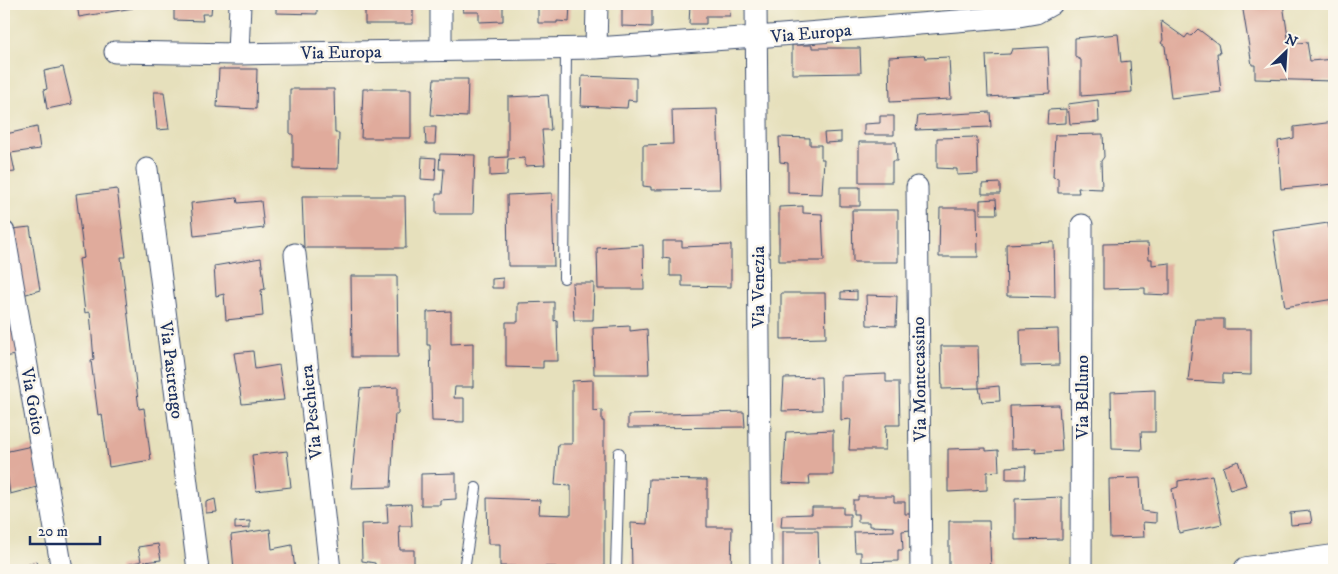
<svg xmlns="http://www.w3.org/2000/svg" width="1338" height="574" viewBox="0 0 1338 574" font-family="'IM FELL DW Pica',serif">
  <style>
    .building { fill: #e0ab9c }
    .lines { fill: none; stroke-linecap: round; stroke-linejoin: round }
    .service-casing { stroke: #394a6c; stroke-width: 12 }
    .minor-casing { stroke: #394a6c; stroke-width: 23 }
    .tertiary-casing { stroke: #394a6c; stroke-width: 28 }
    .service { stroke: #fff; stroke-width: 10 }
    .minor { stroke: #fff; stroke-width: 21 }
    .tertiary { stroke: #fff; stroke-width: 26 }
    .labels { text-anchor: middle; stroke-width: 5; stroke-linejoin: round; paint-order: stroke }
    .street-label { font-size: 18px; fill: #1b2f5e; stroke: #fbf7ec }
  </style>
  <rect width="100%" height="100%" fill="#fbf7ec"/>
  <filter id="ink" filterUnits="userSpaceOnUse"><feTurbulence type="fractalNoise" baseFrequency=".02" numOctaves="2"/><feDisplacementMap in="SourceGraphic" scale="10" xChannelSelector="R" yChannelSelector="G"/><feConvolveMatrix kernelMatrix="1 2 1 2 8 2 1 2 1" color-interpolation-filters="sRGB"/></filter>
  <filter id="wash" filterUnits="userSpaceOnUse"><feTurbulence type="fractalNoise" baseFrequency=".0096" numOctaves="4" result="noise"/><feDisplacementMap in="SourceGraphic" scale="20" xChannelSelector="R" yChannelSelector="G"/><feGaussianBlur stdDeviation="1.12" result="paint"/><feColorMatrix in="noise" values="0 0 0 0 0 0 0 0 0 0 0 0 0 0 0 0 0 1.4 0 .05"/><feComposite in="paint" operator="in"/></filter>
  <g filter="url(#wash)">
    <rect width="100%" height="100%" fill="#e6e0bc"/>
    <g id="blocks">
      <path class="building" d="M77 4H132L133 8 79 17Z
        M174 4H212L211 14H202L203 21 174 20Z
        M276 4H317V14L276 13Z
        M365 4H413V24H365Z
        M464 4H503V21L479 22V12H463Z
        M538 4H570L569 22 557 21V23H538Z
        M622 4H673V6H652V27L622 26Z
        M690 4H729L730 16H706V24H689Z
        M1242 4H1283L1289 44 1307 42 1310 61 1334 59V81L1255 79V65H1252Z
        M1161 21 1185 38 1188 34 1191 36 1198 29 1218 44 1220 53H1217L1221 92 1171 98 1165 46 1161 43 1163 40Z
        M1118 34 1121 62 1130 61 1132 92 1081 96V60L1075 57V38Z
        M792 45H812V48H860L861 73 792 74Z
        M1048 47 1050 93 988 97 986 55 1010 54 1012 49Z
        M924 55 925 58 949 57 951 99 890 102 889 57Z
        M63 67 72 104 47 109 44 90 47 89 44 71Z
        M219 69H257L256 109 217 107Z
        M582 76 636 78V101L628 100 627 108 581 106Z
        M434 79H468L467 117 431 115Z
        M290 89H334L335 133H339L338 169 293 168V134H290Z
        M363 89H411V138H361Z
        M154 92H164L169 129 157 130Z
        M548 95 551 130H542L545 165 525 166V158L508 159 507 175 490 176V158L508 157V97Z
        M1098 100 1099 122 1070 124 1068 104Z
        M717 109 720 189 651 190V187L643 186V145L673 144 672 110Z
        M1066 109V123L1047 124 1048 110Z
        M990 112 991 127 916 130 918 116Z
        M880 116H894V135H864V124L880 123Z
        M1334 122V184L1281 189 1278 141 1294 138V127Z
        M37 127 40 149 11 153 15 172 4 173V132L6 131V134Z
        M425 127H436L435 144H426Z
        M841 132V142L825 143 824 133Z
        M1103 134 1104 157 1101 161 1102 189 1078 188 1079 193H1058V178L1053 177 1055 135Z
        M779 137 810 138V145H821V159H824L822 194 788 193V163L780 162Z
        M977 137 978 174 957 175V169L937 168V138Z
        M859 142H896L897 161H892V182H859Z
        M440 154 475 155 473 214H436V194H442L444 169H439Z
        M422 157 436 158 435 180 421 179Z
        M1000 183V194H982V184Z
        M840 187H860V206H840Z
        M117 189 126 257H121L139 409 144 408 151 460 109 467 102 414 98 415 91 361 94 360 90 312 85 313 79 259 84 258 76 194Z
        M552 193 554 266H508L507 195Z
        M302 196H405L406 248H304Z
        M237 198 238 203 261 201 264 228 194 236 191 203Z
        M996 199 997 214H980V200Z
        M803 206V213L822 214 824 261H779V207Z
        M940 208H977L978 257H939Z
        M852 210H898V262H853Z
        M1328 223 1334 270V299L1285 307 1273 231Z
        M30 227 40 290 23 295 12 229Z
        M663 241H682V247L731 245V287L682 286V276H670V259L663 258Z
        M1054 242 1055 297 1007 296 1006 244Z
        M1148 243 1149 259H1152V265L1170 263V295L1145 294V288L1103 289V244Z
        M643 245 644 289H598L597 248Z
        M261 258 265 289 261 290 263 316 226 320 224 294 216 296 214 266Z
        M351 276H397L398 357H352Z
        M503 278V288H492V279Z
        M572 283H594L593 320H574Z
        M857 291V300L841 299V292Z
        M781 293H825L826 338 781 339Z
        M866 295 897 296 896 326 867 325Z
        M554 302V321L557 320 558 361H543V368L506 367V322H518V303Z
        M451 311V344L473 343V387H455L454 398H464V422L432 421 430 345H427V312Z
        M14 312 22 354 4 357V314Z
        M1195 319H1224V329H1251V375L1223 374V383L1188 381Z
        M630 326V331L647 329 649 374H594L593 328Z
        M1058 329 1059 365 1021 366 1020 330Z
        M941 346H978L979 388 942 389Z
        M253 351 255 369 279 365 284 400 242 404 234 353Z
        M4 361 9 386 4 387Z
        M886 374V382H899L900 425H886L885 450H849L851 419 841 420V376Z
        M821 377 822 410 782 411 784 378Z
        M593 380V411L602 410V421H604V567L592 568V570H557L556 567 500 566V544H488L487 498 540 500 539 514 571 515V486L555 485 558 444H572V381Z
        M999 386 1000 401 982 402 979 388Z
        M398 387V414H395L391 487 351 488 360 389Z
        M1155 390V432H1141L1142 450 1112 449 1111 392Z
        M1059 405 1062 451 1035 453 1036 448 1011 449 1010 406Z
        M744 412 745 427 628 428V415Z
        M833 430V475H809L810 484 783 483 786 432Z
        M32 446 41 486 10 494 4 452Z
        M986 448V451L998 450 999 471 987 472V490L948 492V449Z
        M287 451 291 487 256 491 252 455Z
        M1238 461 1246 485 1230 490 1223 467Z
        M1026 466 1025 479H1006V467Z
        M456 473V499L440 500V505H421V474Z
        M1212 475 1222 524 1179 533 1172 489 1178 487V481Z
        M1140 478 1142 511 1156 513V523L1143 522 1144 537 1110 538 1109 479Z
        M649 479 707 480V527H732L731 570H632L631 523 647 524Z
        M858 496H894V502H905V514H910V530L902 531 903 550H898V561L861 562V552H855L854 532 894 531V527L869 526V522H858V514H853V500H858Z
        M1062 497V539L1015 540V499Z
        M215 499 217 512 206 513V502Z
        M411 504 412 526H399L400 550H414V570H375V563L362 561 361 524 388 523 387 505Z
        M812 507H843V514H850V527H781L782 515 812 514Z
        M1310 511 1312 523 1291 525 1290 513Z
        M250 521V528L235 529V522Z
        M949 521H989L991 570H949Z
        M270 529 272 549 292 545 295 570H234L231 535Z
        M783 531H818L819 570H783Z
        M158 544 161 560 144 562 145 570H119V567L141 561 138 547Z
        M36 561 38 570H24L23 565Z"/>
    </g>
  </g>
  <g filter="url(#ink)">
    <use href="#blocks" fill-opacity="0" stroke="#394a6c" stroke-width="1"/>
    <g class="lines">
      <defs>
        <path id="service" d="M564 278 566 48
          M464 570 476 488
          M616 570 619 453"/>
        <path id="minor" d="M441 4V50
          M756 4 761 570
          M596 48 597 4
          M115 52 238 54 596 48 756 37 1019 16 1036 13 1052 4
          M238 54 240 4
          M147 169 198 570
          M917 187 921 570
          M4 232 62 570
          M295 254 330 570
          M1081 570 1082 225"/>
        <path id="tertiary" d="M1247 570 1334 558"/>
      </defs>
      <use href="#service" class="service-casing"/>
      <use href="#minor" class="minor-casing"/>
      <use href="#tertiary" class="tertiary-casing"/>
      <use href="#service" class="service"/>
      <use href="#minor" class="minor"/>
      <use href="#tertiary" class="tertiary"/>
    </g>
  </g>
  <g class="labels">
    <g class="street-label">
      <text transform="translate(811 33) rotate(-5)" y="6">Via Europa</text>
      <text transform="translate(341 52) rotate(-1)" y="6">Via Europa</text>
      <text transform="translate(758 287) rotate(-90)" y="6">Via Venezia</text>
      <text transform="translate(172 370) rotate(83)" y="6">Via Pastrengo</text>
      <text transform="translate(919 379) rotate(-91)" y="6">Via Montecassino</text>
      <text transform="translate(1082 397) rotate(-90)" y="6">Via Belluno</text>
      <text transform="translate(33 401) rotate(80)" y="6">Via Goito</text>
      <text transform="translate(311 412) rotate(-96)" y="6">Via Peschiera</text>
    </g>
  </g>
  <rect width="1338" height="574" fill="none" stroke="#fbf7ec" stroke-width="20"/>
  <g transform="translate(1286 52) rotate(25)" stroke="#fbf7ec" stroke-width="4" paint-order="stroke">
  <path d="M0-4L9 19L0 12L-9 19Z" fill="#1b2f5e"/>
  <text y="-8" font-size="14" font-weight="bold" text-anchor="middle" fill="#1b2f5e">N</text>
  </g>
  <path d="M30 536v8h70v-8" fill="none" stroke="#1b2f5e" stroke-width="2.5"/>
  <text x="38" y="536" font-size="15" fill="#1b2f5e" stroke="#fbf7ec" stroke-width="4" paint-order="stroke">20 m</text>
</svg>
